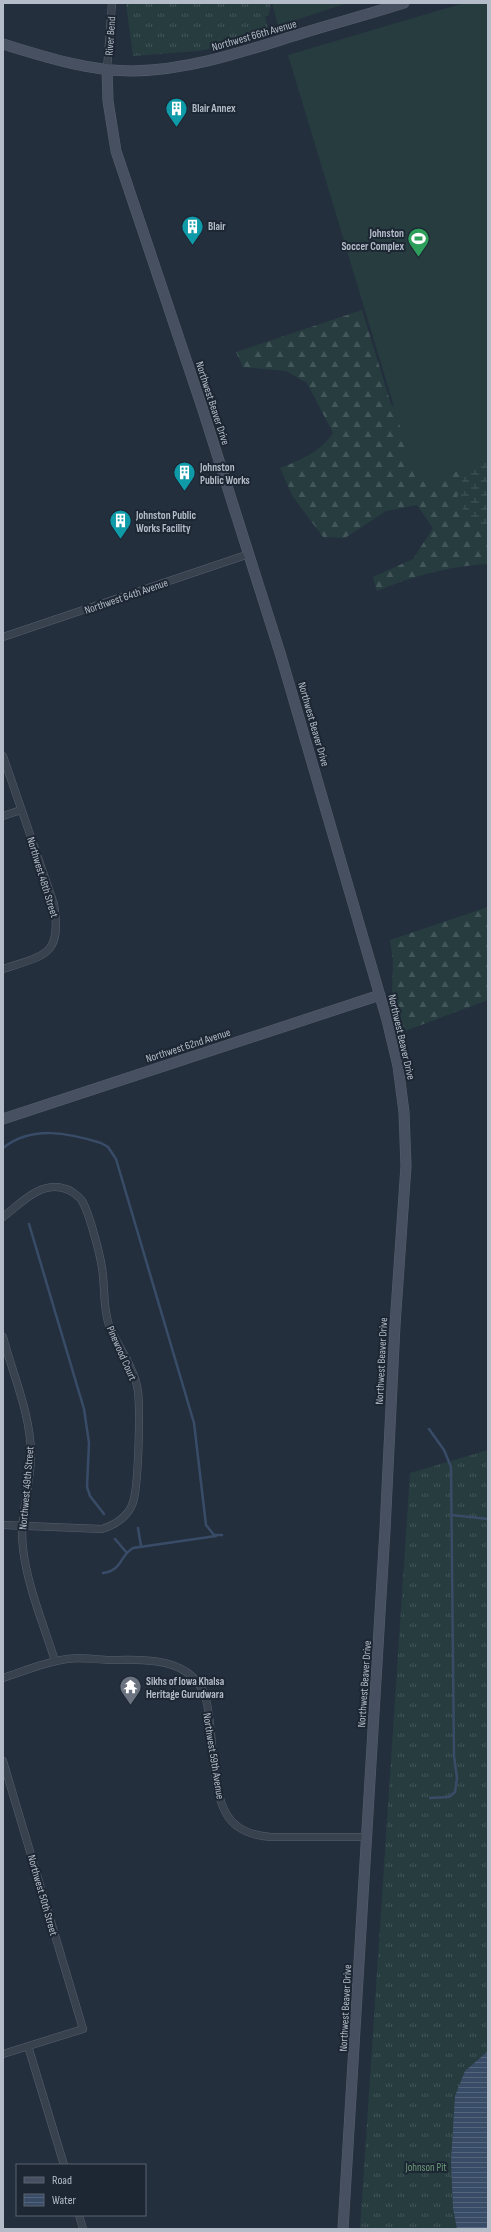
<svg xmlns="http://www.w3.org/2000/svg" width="491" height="2232" viewBox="0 0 491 2232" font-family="'Sofia Sans Condensed',sans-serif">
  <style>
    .grass { fill: url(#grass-tufts) }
    .forest { fill: url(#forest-firs) }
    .wetland { fill: url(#wetland-marsh) }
    .pitch { fill: #263c3f }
    .water { fill: url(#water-rules) }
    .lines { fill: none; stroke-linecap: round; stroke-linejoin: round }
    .stream { stroke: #394c67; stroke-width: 2.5 }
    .street-casing { stroke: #565f6c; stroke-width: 8 }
    .secondary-casing { stroke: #565f6c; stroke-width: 11 }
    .street { stroke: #38414e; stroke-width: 7 }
    .secondary { stroke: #465061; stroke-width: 10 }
    .labels { text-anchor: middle; stroke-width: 4; stroke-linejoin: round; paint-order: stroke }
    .street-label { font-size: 11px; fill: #b4bcc9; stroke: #1d2633 }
    .poi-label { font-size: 11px; font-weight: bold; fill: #b4bcc9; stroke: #1d2633; text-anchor: start }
    .park-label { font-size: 11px; fill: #6b9a76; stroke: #1d2633 }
  </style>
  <defs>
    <pattern id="grass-tufts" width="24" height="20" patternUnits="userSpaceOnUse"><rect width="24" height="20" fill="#263c3f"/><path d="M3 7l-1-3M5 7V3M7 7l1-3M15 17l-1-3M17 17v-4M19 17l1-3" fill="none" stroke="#435659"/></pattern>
    <pattern id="forest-firs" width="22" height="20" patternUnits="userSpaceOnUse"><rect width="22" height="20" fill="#263c3f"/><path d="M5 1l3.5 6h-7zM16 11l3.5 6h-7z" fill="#435659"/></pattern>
    <pattern id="wetland-marsh" width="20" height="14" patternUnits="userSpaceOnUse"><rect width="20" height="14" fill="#263c3f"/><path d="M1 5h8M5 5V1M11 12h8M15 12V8" fill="none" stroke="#435659"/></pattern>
    <pattern id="water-rules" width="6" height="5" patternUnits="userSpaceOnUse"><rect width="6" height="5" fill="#394c67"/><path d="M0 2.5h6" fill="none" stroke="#53647b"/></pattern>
  </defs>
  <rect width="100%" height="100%" fill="#242f3e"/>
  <path class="grass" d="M126 3H271L269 15 265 17 269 34 199 51 133 56Z
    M488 1450V2229H360L410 1473Z"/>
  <path class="forest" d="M362 310 391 404 419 427 488 413V564C445 567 417 575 377 591L373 577 413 559 433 528 417 505 386 511 345 538 323 537 293 497 280 468C301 460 320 452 333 433L307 383 286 371 243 367 236 352Z
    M488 907V1000L405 1031 392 994 393 960 390 940Z"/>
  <path class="wetland" d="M488 439V530L487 531 470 523 457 498 463 478 460 464Z"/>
  <path class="pitch" d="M272 3H348L278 26Z
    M464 3H488V462L417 483 288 55Z"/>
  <path class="water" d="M488 2051V2229H457L453 2208 451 2161 455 2096 465 2071Z"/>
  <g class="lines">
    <path class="stream" d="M3 1148C32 1125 69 1133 101 1143L108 1147 116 1159 194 1423 206 1525 214 1535H222
      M29 1224 84 1409 89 1443 87 1487 90 1496 104 1514
      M429 1429 444 1450 451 1467 454 1756 457 1778 455 1792 449 1797 430 1798
      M452 1515 488 1519
      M138 1528 141 1546
      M115 1539 127 1553
      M103 1573C123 1570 119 1556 133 1548L216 1536"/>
    <defs>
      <path id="street" d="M107 69 112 3
        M3 637 249 554
        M3 756 54 904C62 955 46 955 3 969
        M3 816 21 810
        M3 1217C20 1204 41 1180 66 1189 70 1190 80 1197 82 1201 89 1212 100 1254 102 1268 105 1286 103 1304 108 1322 113 1339 126 1354 132 1371 135 1377 137 1385 138 1391 140 1410 139 1490 132 1505 127 1517 114 1525 102 1529L3 1525
        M3 1337C13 1375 31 1415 31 1455 31 1486 19 1516 23 1548 27 1586 44 1625 55 1661
        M3 1678C24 1671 45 1662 67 1659 79 1657 94 1659 107 1660 141 1660 190 1655 205 1696 216 1728 207 1805 237 1826 247 1834 259 1836 271 1837H367
        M3 1761 83 2029 3 2054
        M28 2046 64 2165
        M79 2215 83 2229"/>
      <path id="secondary" d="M3 44C46 57 88 71 133 71 188 70 239 53 290 37 328 25 366 15 404 3
        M107 69 108 101 116 151 202 407 281 656 387 1020 398 1066 404 1112 406 1166 395 1325 385 1530 343 2229
        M3 1119 380 995"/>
    </defs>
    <use href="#street" class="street-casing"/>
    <use href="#secondary" class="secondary-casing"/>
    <use href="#street" class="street"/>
    <use href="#secondary" class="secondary"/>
  </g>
  <defs>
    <symbol id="building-pin" viewBox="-11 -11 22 30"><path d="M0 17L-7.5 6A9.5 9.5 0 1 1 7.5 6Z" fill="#0f9aa8" stroke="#1d2633"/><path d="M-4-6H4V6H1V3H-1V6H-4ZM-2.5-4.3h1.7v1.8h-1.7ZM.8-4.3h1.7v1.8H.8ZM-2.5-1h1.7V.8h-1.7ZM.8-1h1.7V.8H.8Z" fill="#fff"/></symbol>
    <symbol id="stadium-pin" viewBox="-11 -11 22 30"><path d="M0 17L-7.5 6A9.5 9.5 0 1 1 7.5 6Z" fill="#2e9e5b" stroke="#1d2633"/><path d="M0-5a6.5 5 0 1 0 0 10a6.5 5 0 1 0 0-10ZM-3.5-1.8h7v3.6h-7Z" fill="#fff"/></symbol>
    <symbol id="temple-pin" viewBox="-11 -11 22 30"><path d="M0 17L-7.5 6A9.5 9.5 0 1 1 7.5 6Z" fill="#6b7280" stroke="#1d2633"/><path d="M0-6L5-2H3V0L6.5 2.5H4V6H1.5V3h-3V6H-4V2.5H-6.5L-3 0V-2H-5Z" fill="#fff"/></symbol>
  </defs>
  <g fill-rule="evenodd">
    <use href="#building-pin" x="164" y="96" width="25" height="34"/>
    <use href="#building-pin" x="180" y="214" width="25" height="34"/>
    <use href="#stadium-pin" x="406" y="226" width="25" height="34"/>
    <use href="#building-pin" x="172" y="460" width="25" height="34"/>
    <use href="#building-pin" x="108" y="508" width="25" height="34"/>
    <use href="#temple-pin" x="118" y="1674" width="25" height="34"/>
  </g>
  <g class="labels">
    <g class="street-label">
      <text transform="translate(254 35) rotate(-16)" y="4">Northwest 66th Avenue</text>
      <text transform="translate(110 36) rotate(-86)" y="4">River Bend</text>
      <text transform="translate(213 403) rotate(72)" y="4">Northwest Beaver Drive</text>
      <text transform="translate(126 596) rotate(-19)" y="4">Northwest 64th Avenue</text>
      <text transform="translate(314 724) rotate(74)" y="4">Northwest Beaver Drive</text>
      <text transform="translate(43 877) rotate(73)" y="4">Northwest 48th Street</text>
      <text transform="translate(402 1037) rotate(77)" y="4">Northwest Beaver Drive</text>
      <text transform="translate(188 1045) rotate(-18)" y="4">Northwest 62nd Avenue</text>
      <text transform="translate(122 1353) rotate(66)" y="4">Pinewood Court</text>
      <text transform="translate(381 1361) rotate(-87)" y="4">Northwest Beaver Drive</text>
      <text transform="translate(26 1488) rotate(-85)" y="4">Northwest 49th Street</text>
      <text transform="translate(364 1684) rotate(-86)" y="4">Northwest Beaver Drive</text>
      <text transform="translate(214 1756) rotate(81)" y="4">Northwest 59th Avenue</text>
      <text transform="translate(43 1895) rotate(74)" y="4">Northwest 50th Street</text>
      <text transform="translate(345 2008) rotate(-87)" y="4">Northwest Beaver Drive</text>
    </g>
    <g class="poi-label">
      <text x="192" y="112">Blair Annex</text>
      <text x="208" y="230">Blair</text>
      <text x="404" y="237" text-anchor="end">Johnston<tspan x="404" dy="13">Soccer Complex</tspan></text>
      <text x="200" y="471">Johnston<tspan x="200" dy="13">Public Works</tspan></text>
      <text x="136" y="519">Johnston Public<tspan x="136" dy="13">Works Facility</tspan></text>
      <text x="146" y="1685">Sikhs of Iowa Khalsa<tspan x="146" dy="13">Heritage Gurudwara</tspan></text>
    </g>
    <g class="park-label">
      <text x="426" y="2171">Johnson Pit</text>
    </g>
  </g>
  <rect width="491" height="2232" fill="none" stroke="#b4bcc9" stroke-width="8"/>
  <rect x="16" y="2164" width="130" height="52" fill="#1d2633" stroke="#59626f"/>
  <rect x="24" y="2177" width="20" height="6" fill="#465061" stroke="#59626f"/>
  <text x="52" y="2184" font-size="12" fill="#b4bcc9">Road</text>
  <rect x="24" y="2194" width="20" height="12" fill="url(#water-rules)" stroke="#59626f"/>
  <text x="52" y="2204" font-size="12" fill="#b4bcc9">Water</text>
</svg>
